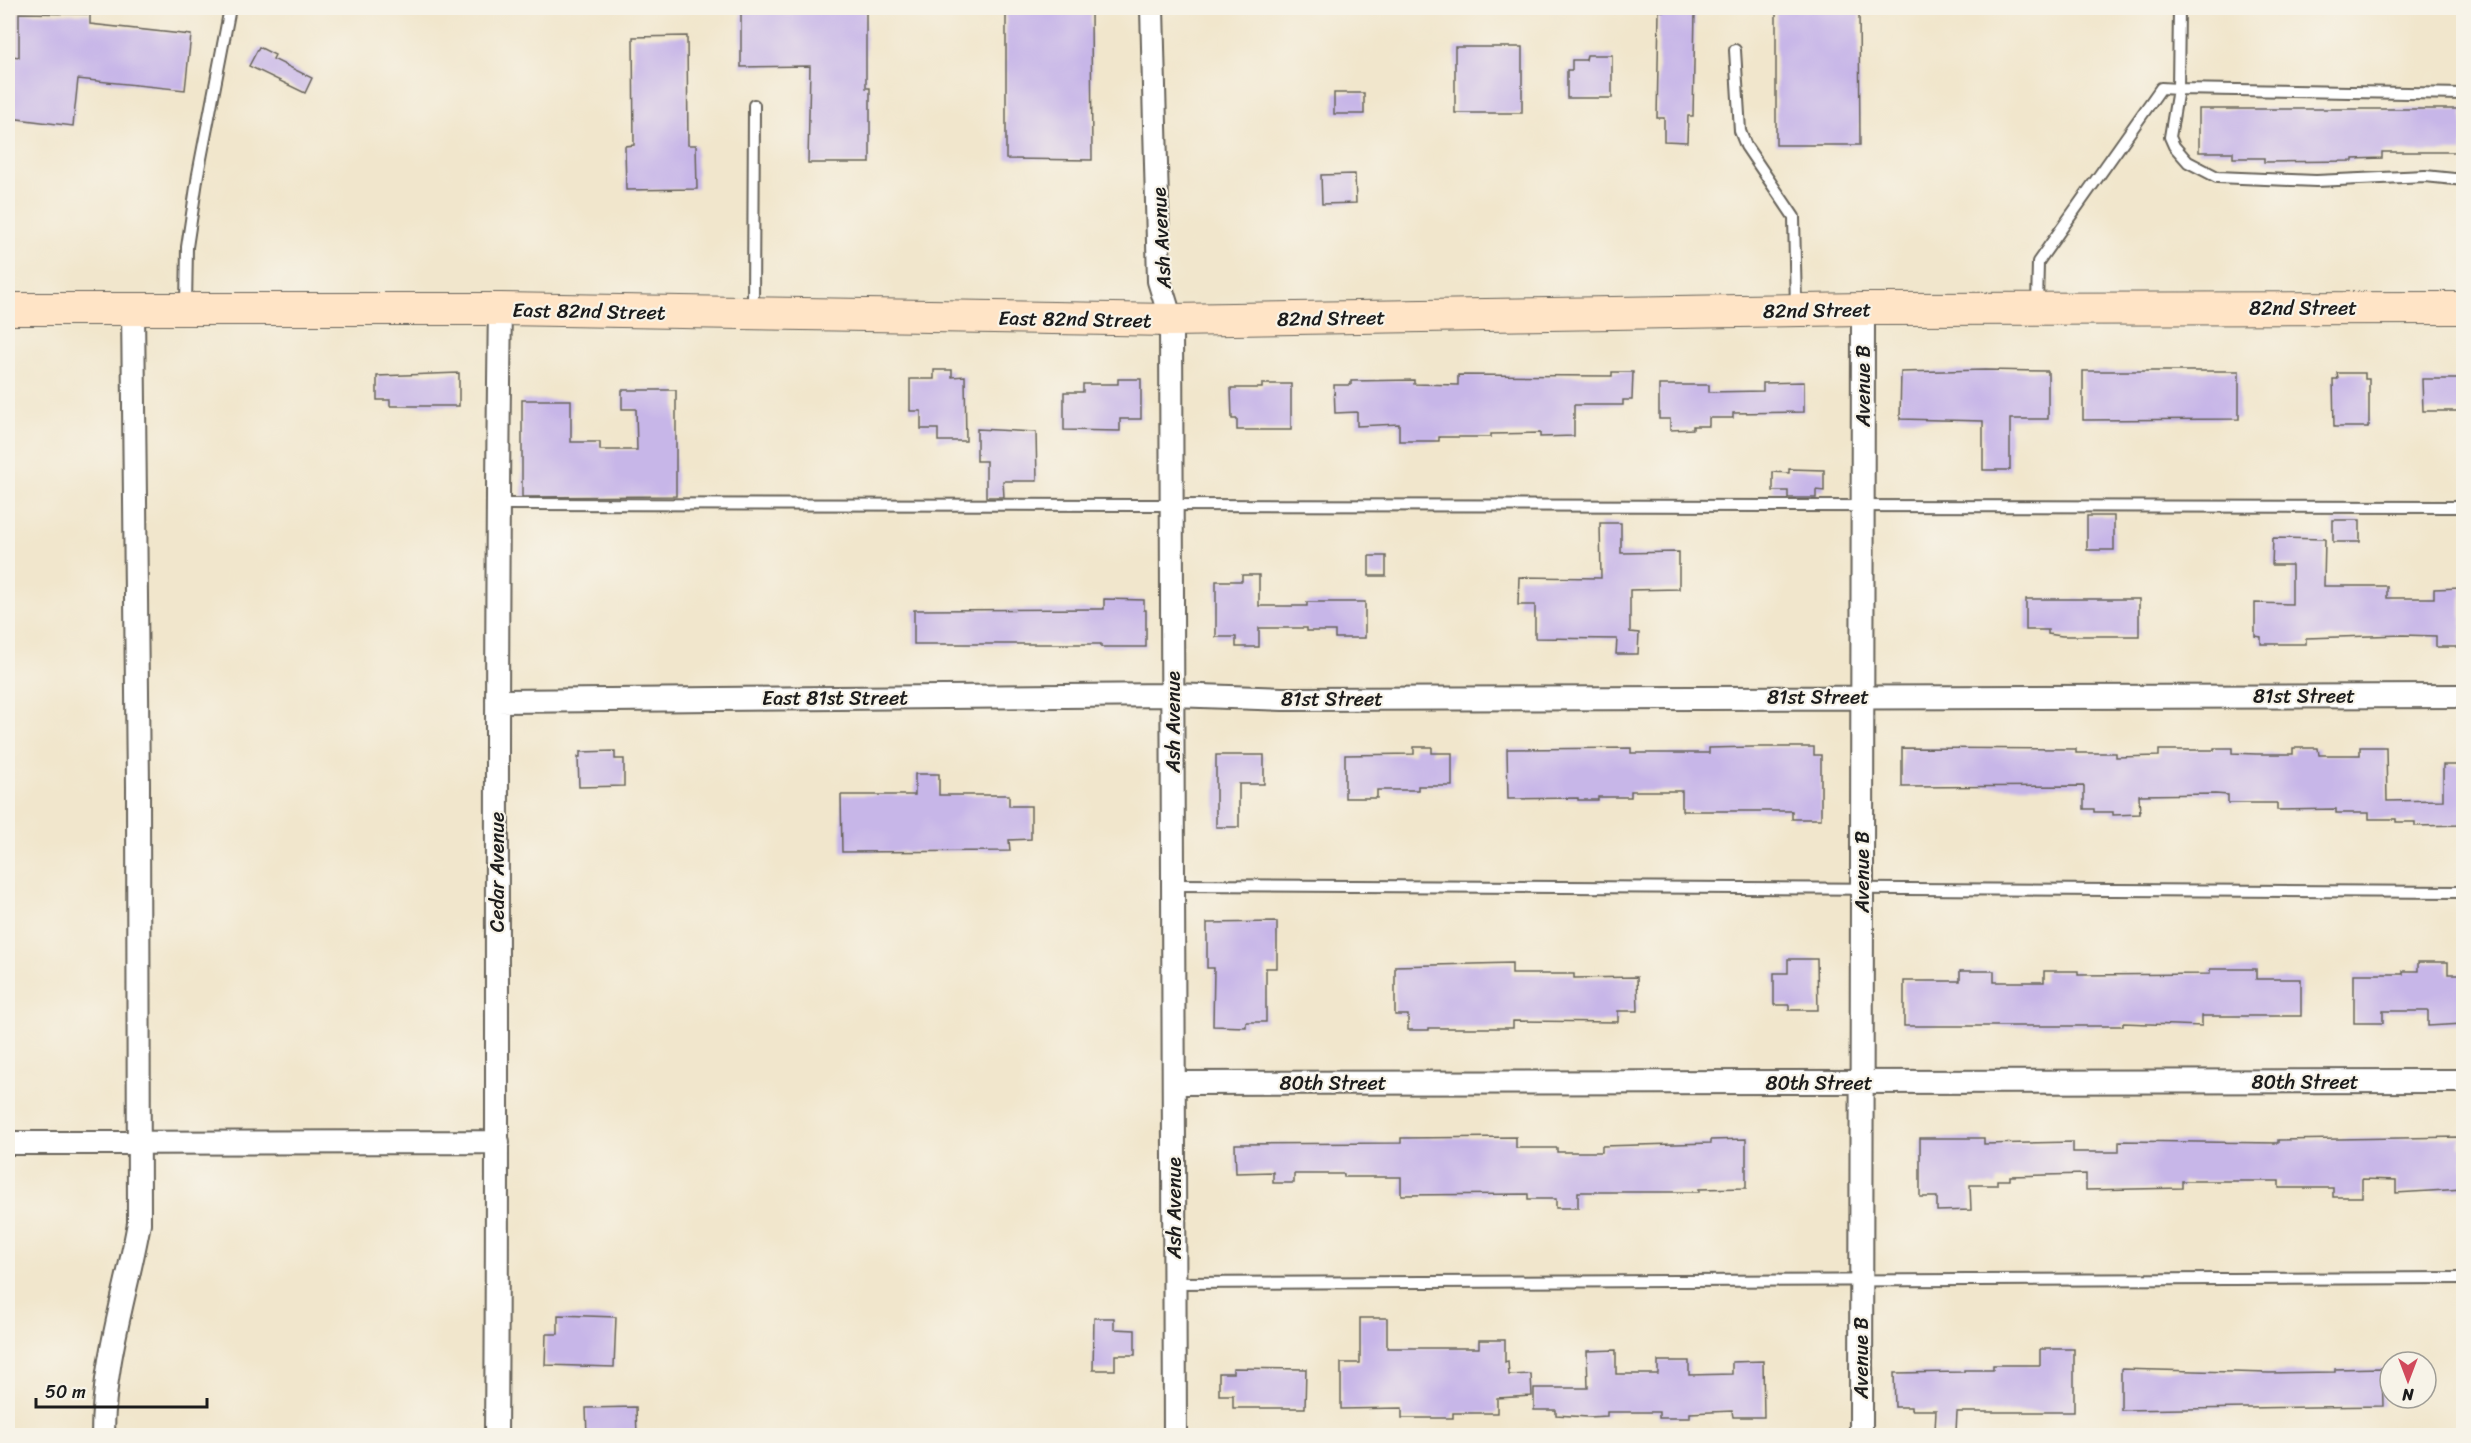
<svg xmlns="http://www.w3.org/2000/svg" width="2471" height="1443" viewBox="0 0 2471 1443" font-family="Sriracha,sans-serif">
  <style>
    .building { fill: #c7b6e8 }
    .lines { fill: none; stroke-linecap: round; stroke-linejoin: round }
    .lane-casing { stroke: #67635a; stroke-width: 14 }
    .street-casing { stroke: #67635a; stroke-width: 26 }
    .secondary-casing { stroke: #67635a; stroke-width: 34 }
    .lane { stroke: #fff; stroke-width: 10 }
    .street { stroke: #fff; stroke-width: 22 }
    .secondary { stroke: #ffe4c6; stroke-width: 32 }
    .labels { text-anchor: middle; stroke-width: 4.5; stroke-linejoin: round; paint-order: stroke }
    .street-label { font-size: 20px; fill: #1c1c1c; stroke: #f7f3e8 }
  </style>
  <rect width="100%" height="100%" fill="#f7f3e8"/>
  <filter id="ink" filterUnits="userSpaceOnUse"><feTurbulence type="fractalNoise" baseFrequency=".0167" numOctaves="2"/><feDisplacementMap in="SourceGraphic" scale="12" xChannelSelector="R" yChannelSelector="G"/><feConvolveMatrix kernelMatrix="1 2 1 2 8 2 1 2 1" color-interpolation-filters="sRGB"/></filter>
  <filter id="wash" filterUnits="userSpaceOnUse"><feTurbulence type="fractalNoise" baseFrequency=".008" numOctaves="4" result="noise"/><feDisplacementMap in="SourceGraphic" scale="24" xChannelSelector="R" yChannelSelector="G"/><feGaussianBlur stdDeviation="1.35" result="paint"/><feColorMatrix in="noise" values="0 0 0 0 0 0 0 0 0 0 0 0 0 0 0 0 0 1.4 0 .05"/><feComposite in="paint" operator="in"/></filter>
  <g filter="url(#wash)">
    <rect width="100%" height="100%" fill="#f1e6cc"/>
    <g id="blocks">
      <path class="building" d="M741 8H866V88H870V163H808L810 66 741 67Z
        M1006 8H1091L1092 160 1006 159Z
        M1822 8H1859L1860 145H1776V10H1822Z
        M1659 11H1695L1693 116H1688L1687 142 1664 141V118H1657Z
        M19 13 90 14V24L191 35 185 90 78 79 73 126 10 118 12 56 19 57Z
        M687 36 688 145H696L697 189 626 190 625 146 634 145 633 37Z
        M259 47 275 55 273 59 312 78 305 93 249 66Z
        M1455 47H1522V113H1455Z
        M1587 55H1612V98H1567V70H1572V60H1586Z
        M1334 93H1364V114H1334Z
        M2199 109H2463V152H2382V158L2353 159V161L2264 162V158H2233V152H2199Z
        M1355 174 1356 203 1322 204 1321 175Z
        M934 370H952V377L965 376 966 441H938V429H921V411H910V379H934Z
        M1985 370 2048 371V419H2010V470H1983V421L1900 419 1901 372Z
        M2083 371H2239V419L2083 420Z
        M1612 372H1633L1632 400H1623V405H1574V436L1540 437V433L1491 434V437H1439V441H1399V424L1357 426V412L1335 413 1334 385H1351V381L1414 380V384L1458 385V375L1612 376Z
        M459 373V406H390V400H377V376Z
        M2337 373H2365V379H2369V427H2334L2333 379H2338Z
        M1118 379H1141V419H1120V431L1064 430V392H1083V384H1118Z
        M2422 379H2463V411H2423Z
        M1804 382V412L1733 413V418H1709V426H1693V429L1670 430V419H1659V385H1709V392L1763 391V383Z
        M1262 384H1291V430H1237V419H1232L1231 388H1262Z
        M622 390H676V496L522 497V400H571V442H600V450H637L636 409H622Z
        M977 429 1036 432 1037 481H1003L1004 497H986V461H977Z
        M1789 469 1824 470V491L1816 490V498H1788V491H1773V472L1789 473Z
        M2087 516H2114V550H2087Z
        M2333 520H2360V542H2333Z
        M1600 523H1621V553L1679 552V589L1630 590V632L1639 633 1638 654H1616L1617 639 1535 638V605H1518L1519 577 1601 578Z
        M2273 538 2325 539 2324 586H2387V598H2434V589L2461 588V647H2436V636L2403 635 2306 638V644H2261V637L2255 636V603L2292 604V565H2272Z
        M1369 556H1386V576H1369Z
        M1242 575H1259V606H1307V602H1365V638H1335V631H1307V628H1259V647H1236V637H1216V581H1242Z
        M1104 599 1144 600V610H1146V647H1101V644H914V610L1101 609H1104Z
        M2026 599H2139V636H2062L2048 634V630H2026Z
        M1414 747H1432V753H1452V786H1418V790H1377V798H1345V755L1414 754Z
        M1752 747H1814V755H1821V819H1792V811H1682V791H1631V797H1598V800H1578V798L1508 799 1507 749 1631 748V753H1709V748Z
        M2360 747H2386L2387 801 2443 800V765H2463V825L2415 826V822H2396V819H2369V813H2336V809L2277 810V803H2228V795L2215 794 2139 795 2140 814 2113 815V812H2094V809H2084V786L1902 787V748L2076 749V753H2116V757L2159 756V750H2214V748H2232V753L2256 754H2293V748H2318L2319 755H2360Z
        M615 751V759H624V786L579 787 578 757H580V752Z
        M1216 755H1264V784H1239V827H1216Z
        M915 774H939V795H1009V806H1031V839L1009 840 1010 851 842 852 841 795H915Z
        M1277 922V968H1266V1022H1246V1027L1213 1026 1214 968H1207V923Z
        M1788 959H1817L1818 1010H1789V1005H1774V973H1788Z
        M2418 962H2448V974H2463V1024L2428 1026V1011H2383V1023H2354V974H2403V971H2418Z
        M1512 963V974H1574V978L1637 977 1638 1011H1618V1022L1513 1021V1028H1429V1030H1408V1015H1395V966Z
        M2210 969H2256V979H2301V1016H2202V1026L2123 1023V1026H1904V981H1960V971H1994V982H2044V971H2078V975L2210 974Z
        M1516 1137V1148H1557V1152H1602V1146L1711 1143V1140L1746 1139V1188L1699 1189V1192H1578V1208H1556V1199H1528V1194L1401 1195V1177H1344V1174H1294V1183H1273V1172L1236 1173 1235 1144 1401 1143V1138Z
        M2460 1137V1147H2463V1189L2396 1193V1180L2362 1179V1197H2333V1188H2279V1181H2182V1188L2086 1190V1174L2010 1176V1180H1997V1185H1970L1971 1210 1937 1211V1197H1920V1138H1984V1144L2073 1142V1152H2119V1141L2278 1143V1140Z
        M558 1315 616 1317 614 1367 545 1365 546 1334H558Z
        M1094 1318H1114V1329L1135 1330V1355H1115V1370H1093Z
        M1360 1318H1387V1348H1479V1340H1505V1362L1508 1361 1509 1375 1531 1374 1532 1396 1497 1398V1413H1453V1418H1402V1408L1341 1409V1363H1360Z
        M2040 1349H2074V1412H1957L1956 1432 1935 1431 1936 1410H1911V1407H1895L1894 1373 1964 1372V1370H1993V1365H2040Z
        M1616 1350V1374H1658V1361H1689V1375L1732 1374V1362L1763 1361 1764 1417H1733L1732 1411 1690 1413V1418H1659V1412H1607V1416L1588 1417 1556 1415V1410H1534V1388H1588L1587 1351Z
        M1233 1368 1306 1369 1305 1408H1233V1395H1219V1373H1233Z
        M2382 1368 2383 1406 2121 1410V1369L2269 1373 2335 1372V1369Z
        M636 1407 637 1436H587L586 1408Z"/>
    </g>
  </g>
  <g filter="url(#ink)">
    <use href="#blocks" fill-opacity="0" stroke="#67635a" stroke-width="1.5"/>
    <g class="lines">
      <defs>
        <path id="lane" d="M1735 50 1740 131 1746 146 1794 217 1796 307
          M2464 94 2178 89 2170 137 2174 146 2188 162 2217 177 2316 181 2425 176 2464 180
          M186 306 187 247 198 174 230 8
          M2037 307 2038 262 2161 88 2178 89 2179 8
          M753 310 754 105
          M497 504 2464 507
          M1173 885 2464 892
          M1174 1283 2464 1278"/>
        <path id="street" d="M1152 8 1159 281 1171 320 1175 1436
          M497 701 1173 695 1283 699 2464 696
          M1174 1083 2464 1081
          M8 1143 498 1142
          M103 1436C103 1360 126 1296 139 1223L138 787 133 309
          M496 1436C499 1060 494 684 500 309
          M1861 1436 1863 309"/>
        <path id="secondary" d="M8 309H500L1171 320 1863 309 2464 308"/>
      </defs>
      <use href="#lane" class="lane-casing"/>
      <use href="#street" class="street-casing"/>
      <use href="#secondary" class="secondary-casing"/>
      <use href="#lane" class="lane"/>
      <use href="#street" class="street"/>
      <use href="#secondary" class="secondary"/>
    </g>
  </g>
  <g class="labels">
    <g class="street-label">
      <text transform="translate(1161 238) rotate(-93)" y="7">Ash Avenue</text>
      <text x="2303" y="315">82nd Street</text>
      <text transform="translate(1817 310) rotate(-1)" y="7">82nd Street</text>
      <text transform="translate(589 311) rotate(1)" y="7">East 82nd Street</text>
      <text transform="translate(1331 318) rotate(-1)" y="7">82nd Street</text>
      <text transform="translate(1075 319) rotate(1)" y="7">East 82nd Street</text>
      <text transform="translate(1863 386) rotate(-90)" y="7">Avenue B</text>
      <text x="2304" y="703">81st Street</text>
      <text x="1818" y="704">81st Street</text>
      <text x="835" y="705">East 81st Street</text>
      <text x="1332" y="706">81st Street</text>
      <text transform="translate(1173 722) rotate(-90)" y="7">Ash Avenue</text>
      <text transform="translate(497 872) rotate(-90)" y="7">Cedar Avenue</text>
      <text transform="translate(1862 872) rotate(-90)" y="7">Avenue B</text>
      <text x="2305" y="1089">80th Street</text>
      <text x="1333" y="1090">80th Street</text>
      <text x="1819" y="1090">80th Street</text>
      <text transform="translate(1174 1208) rotate(-90)" y="7">Ash Avenue</text>
      <text transform="translate(1861 1358) rotate(-90)" y="7">Avenue B</text>
    </g>
  </g>
  <rect width="2471" height="1443" fill="none" stroke="#f7f3e8" stroke-width="30"/>
  <g transform="translate(2408 1380) rotate(180)"><circle r="28" fill="#f7f3e8" stroke="#9f9d96" stroke-width="1.5"/>
  <path d="M0-4.5L10 22L0 15L-10 22Z" fill="#d1495b"/>
  <text y="-9" font-size="16" font-weight="bold" text-anchor="middle" fill="#1c1c1c">N</text>
  </g>
  <path d="M36 1398v9h171v-9" fill="none" stroke="#1c1c1c" stroke-width="3"/>
  <text x="45" y="1398" font-size="18" fill="#1c1c1c" stroke="#f7f3e8" stroke-width="4.5" paint-order="stroke">50 m</text>
</svg>
